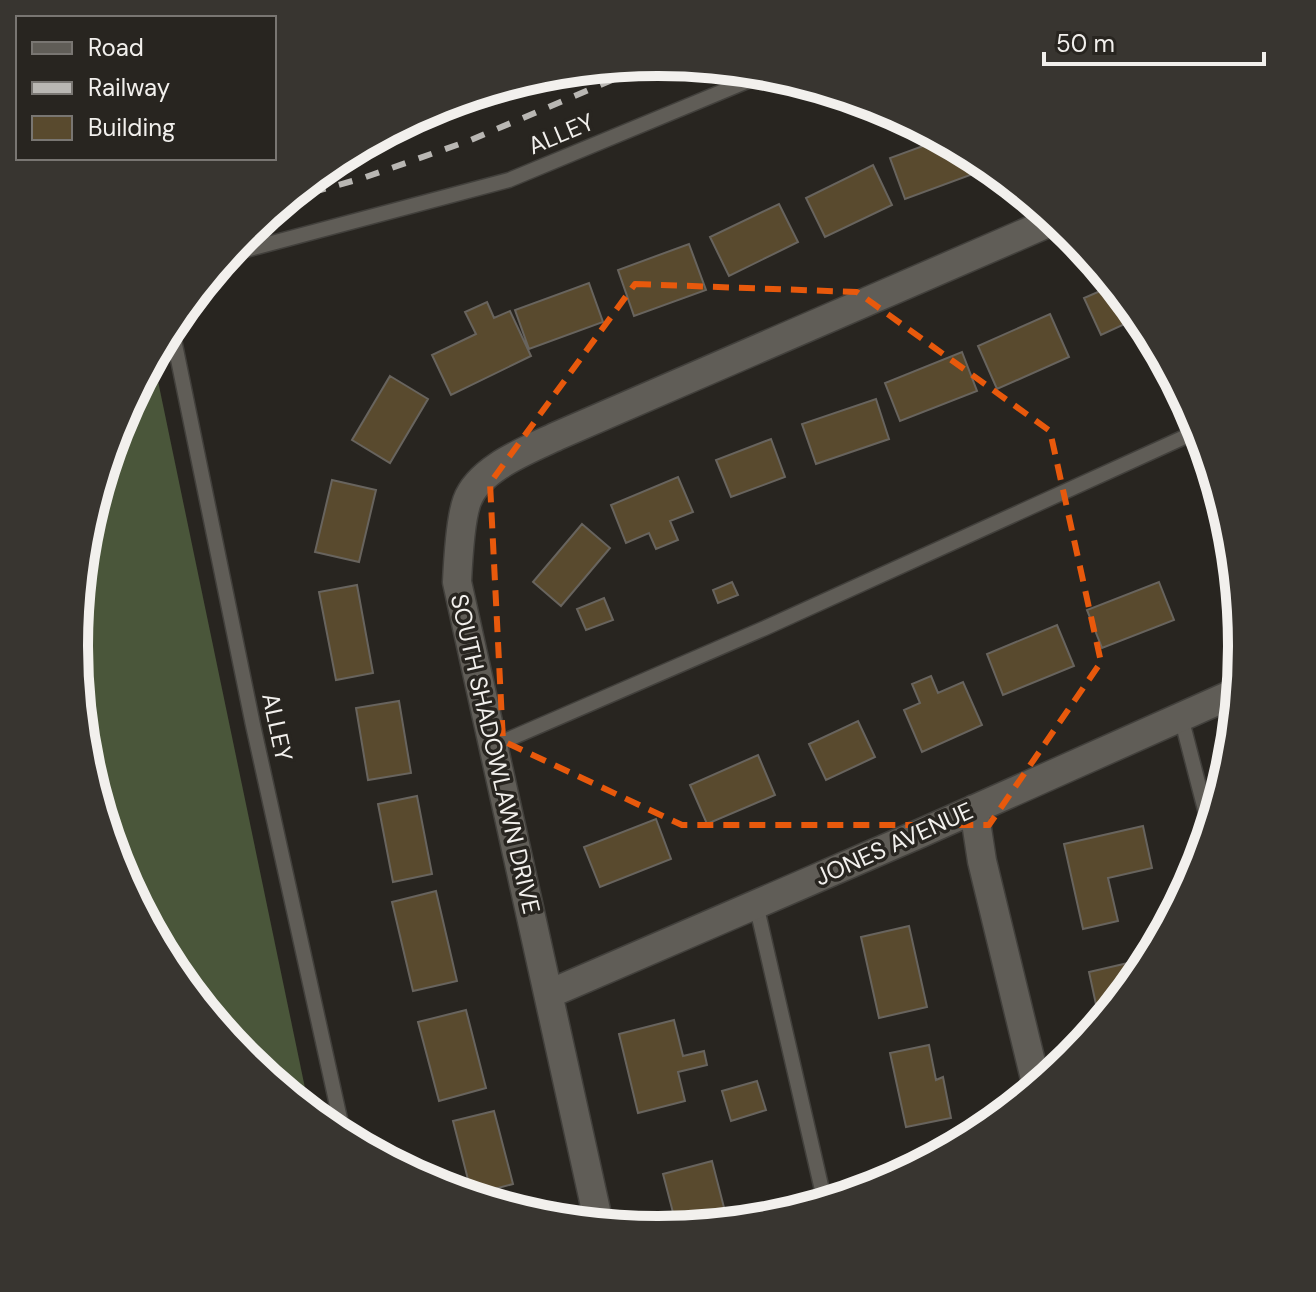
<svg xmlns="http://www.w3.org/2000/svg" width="1316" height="1292" viewBox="0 0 1316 1292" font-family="'DM Sans',sans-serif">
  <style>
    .forest { fill: #4a563a }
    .building { fill: #594a2e; stroke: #68645e; stroke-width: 2 }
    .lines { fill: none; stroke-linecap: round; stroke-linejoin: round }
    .lane-casing { stroke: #42403c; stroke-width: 17 }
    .street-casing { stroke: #42403c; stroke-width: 31 }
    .lane { stroke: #605d57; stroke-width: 14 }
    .street { stroke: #605d57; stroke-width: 28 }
    .rail { stroke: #b9b7b3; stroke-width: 6; stroke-dasharray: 14 14; stroke-linecap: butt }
    .marked { fill: none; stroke: #e8590c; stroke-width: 6; stroke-dasharray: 16 10; stroke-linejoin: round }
    .labels { text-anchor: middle; stroke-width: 7; stroke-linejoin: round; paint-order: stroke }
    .street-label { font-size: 24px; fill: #f2f0ed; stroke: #282520 }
    .rim { fill: none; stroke: #f2f0ed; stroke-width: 10 }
  </style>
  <rect width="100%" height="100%" fill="#282520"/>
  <path class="forest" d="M153 357 310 1112 245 1059 172 970 118 869 85 759 74 646 85 532 119 422Z"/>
  <path class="building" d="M942 139 978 158 979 160 969 164 973 174 905 199 890 158Z
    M873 165 892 205 825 237 806 198Z
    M779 204 798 242 729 276 710 237Z
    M689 244 706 290 634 316 618 270Z
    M589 283 603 322 529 349 515 310Z
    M1114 285 1140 317 1101 335 1084 298Z
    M487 302 494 318 510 311 531 356 451 395 432 355 476 334 465 312Z
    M1050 314 1069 357 997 389 978 346Z
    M962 352 977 391 900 421 885 383Z
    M390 376 428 399 390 463 352 440Z
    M876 399 889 439 816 464 802 424Z
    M771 439 785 477 731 497 716 460Z
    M678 477 693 512 670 521 678 540 656 549 649 533 626 543 611 505Z
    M332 480 376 490 359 562 315 552Z
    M582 524 610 548 561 606 533 582Z
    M732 582 738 595 718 603 713 590Z
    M1159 582 1174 620 1102 648 1087 610Z
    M357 585 373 673 336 680 319 592Z
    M604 598 613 620 586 630 577 609Z
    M1057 625 1074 666 1003 695 987 654Z
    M931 676 938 693 963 682 982 725 922 752 904 710 920 703 912 684Z
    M399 701 411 773 368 780 356 708Z
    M858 721 875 757 826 780 809 744Z
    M758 755 775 795 707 824 690 785Z
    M417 796 432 874 393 882 378 804Z
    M656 819 671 859 600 887 584 847Z
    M1143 826 1152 868 1108 878 1118 921 1083 929 1064 844Z
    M436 891 457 981 413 991 392 902Z
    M909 926 927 1007 879 1018 861 937Z
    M1128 963 1132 979 1138 978 1100 1023 1089 972Z
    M466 1010 486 1088 439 1101 418 1022Z
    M674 1020 683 1056 704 1051 707 1065 678 1072 685 1101 638 1113 619 1034Z
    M929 1045 936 1080 943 1077 951 1118 906 1127 890 1053Z
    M757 1081 766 1110 731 1121 722 1091Z
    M494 1111 513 1184 472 1195 453 1121Z
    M943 1149 944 1152 909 1171 907 1156Z
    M712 1161 728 1223 677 1228 663 1174Z
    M774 1210 776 1218 738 1222 737 1217Z"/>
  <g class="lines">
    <defs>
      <path id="lane" d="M403 124 505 93 560 72
        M227 255 509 180 767 73
        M171 325 253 725 344 1137
        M1181 717 1210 829
        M493 746 765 628 1200 430
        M756 904 825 1203"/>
      <path id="street" d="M974 809 982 861 1037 1087
        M549 994 921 833 1237 692
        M599 1224 457 582C458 561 460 520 467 501 479 468 528 450 557 436L1055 220"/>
    </defs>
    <use href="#lane" class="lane-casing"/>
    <use href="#street" class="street-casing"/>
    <use href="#lane" class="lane"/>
    <use href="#street" class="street"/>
    <path class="rail" d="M285 200 363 178 471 140 652 63"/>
  </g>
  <path class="marked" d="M635 284 857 292 1050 431 1101 662 989 825H682L503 741 490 483Z"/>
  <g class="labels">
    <g class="street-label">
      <text transform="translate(561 134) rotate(-23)" y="8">ALLEY</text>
      <text transform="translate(277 727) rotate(78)" y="8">ALLEY</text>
      <text transform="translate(495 754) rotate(77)" y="8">SOUTH SHADOWLAWN DRIVE</text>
      <text transform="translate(894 844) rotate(-24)" y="8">JONES AVENUE</text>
    </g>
  </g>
  <path d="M0 0H1316V1292H0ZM88 646a570 570 0 1 1 1140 0a570 570 0 1 1-1140 0Z" fill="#383530" fill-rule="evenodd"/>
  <path class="rim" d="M88 646a570 570 0 1 1 1140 0a570 570 0 1 1-1140 0Z"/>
  <rect x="16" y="16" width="260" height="144" fill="#282520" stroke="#797672" stroke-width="2"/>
  <rect x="32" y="42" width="40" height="12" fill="#605d57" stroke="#797672" stroke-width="2"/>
  <text x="88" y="56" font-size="24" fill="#f2f0ed">Road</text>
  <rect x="32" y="82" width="40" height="12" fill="#b9b7b3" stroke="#797672" stroke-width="2"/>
  <text x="88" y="96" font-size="24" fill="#f2f0ed">Railway</text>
  <rect x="32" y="116" width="40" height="24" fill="#594a2e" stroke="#797672" stroke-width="2"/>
  <text x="88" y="136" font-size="24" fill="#f2f0ed">Building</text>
  <path d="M1044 52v12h220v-12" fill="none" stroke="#f2f0ed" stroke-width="4"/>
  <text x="1056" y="52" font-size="24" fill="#f2f0ed" stroke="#282520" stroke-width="6" paint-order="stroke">50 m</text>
</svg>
